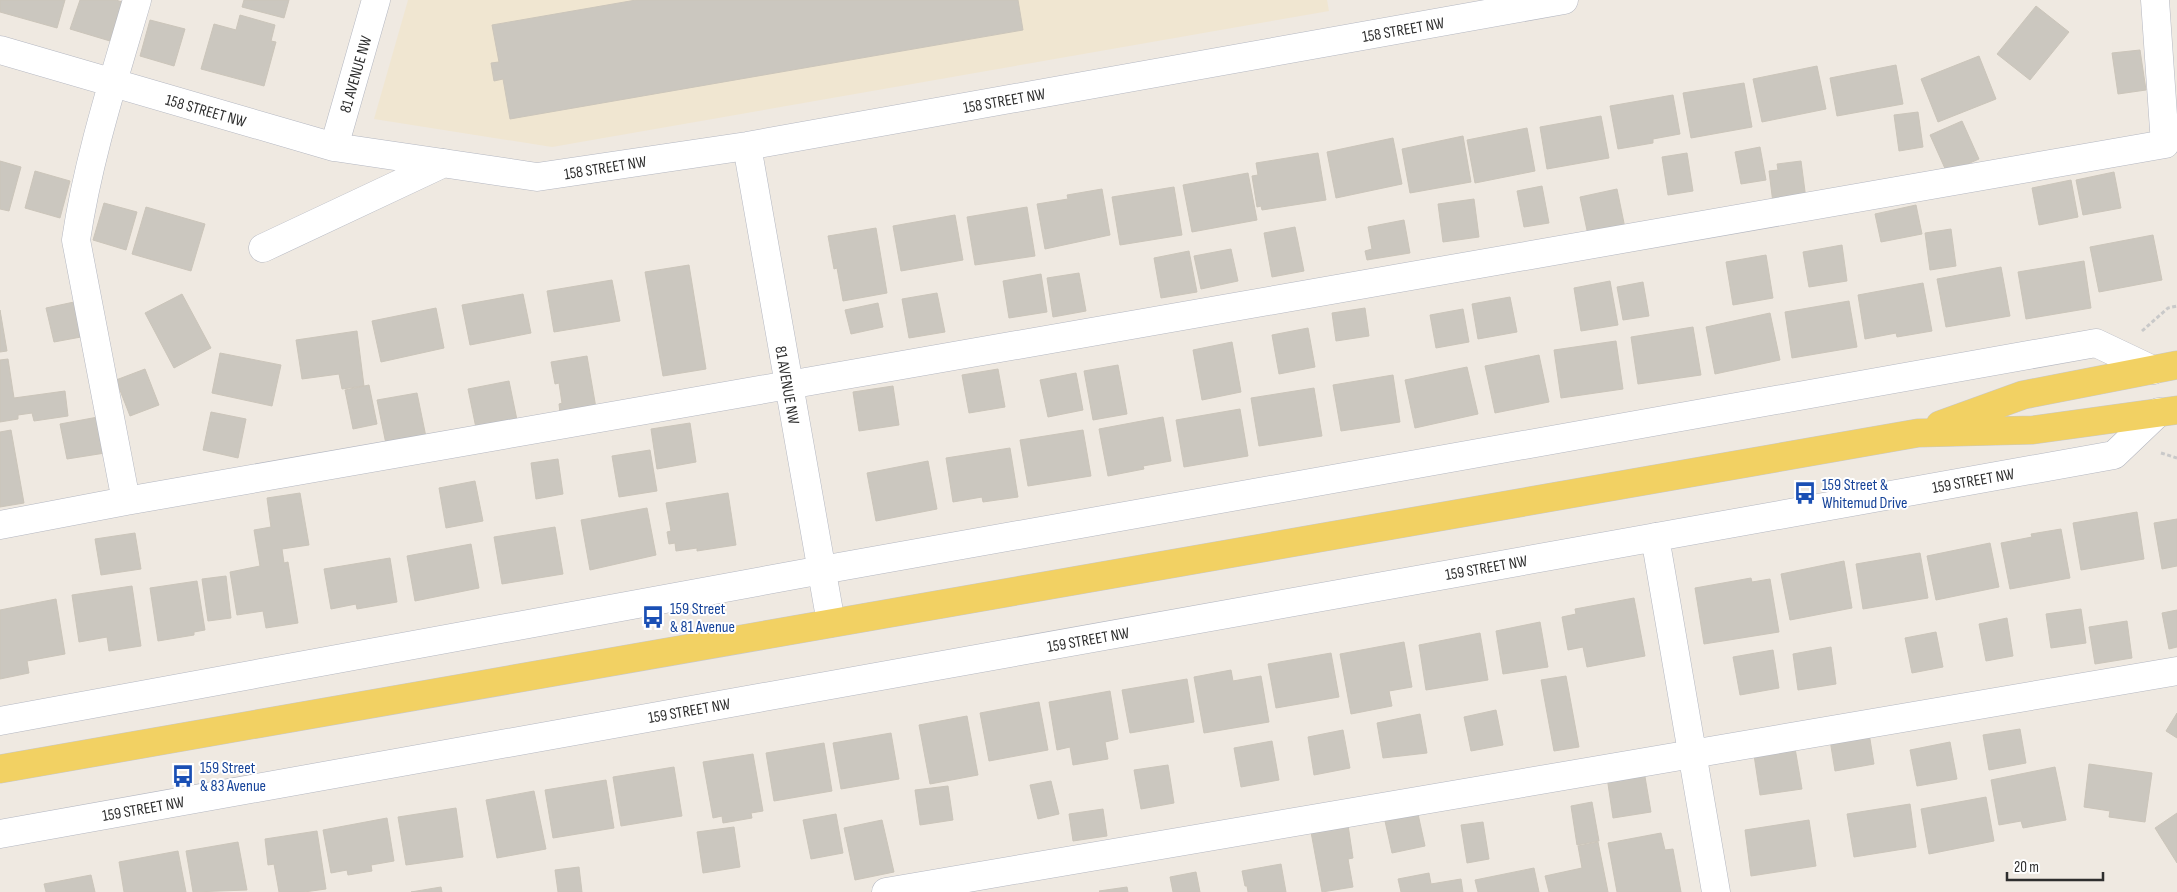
<svg xmlns="http://www.w3.org/2000/svg" width="2177" height="892" viewBox="0 0 2177 892" font-family="'Sofia Sans Condensed',sans-serif">
  <style>
    .education { fill: #f0e6d1 }
    .building { fill: #cbc7bf; stroke: #cbc5ba }
    .lines { fill: none; stroke-linecap: round; stroke-linejoin: round }
    .minor-casing { stroke: #b4b7c1; stroke-width: 29 }
    .major-casing { stroke: #c9c9c9; stroke-width: 29 }
    .path { stroke: #c9c9c9; stroke-width: 3; stroke-dasharray: 4 2.5; stroke-linecap: butt }
    .minor { stroke: #fff; stroke-width: 28 }
    .major { stroke: #f2d163; stroke-width: 28 }
    .labels { text-anchor: middle; stroke-width: 4; stroke-linejoin: round; paint-order: stroke }
    .street-label { font-size: 16px; fill: #2e2e2e; stroke: #fff }
    .transit-label { font-size: 16px; fill: #164399; stroke: #fff; text-anchor: start }
  </style>
  <rect width="100%" height="100%" fill="#efe9e1"/>
  <path class="education" d="M408 0H1327L1329 11 552 147 374 119Z"/>
  <path class="building" d="M0 0H65L57 28 0 12Z
    M80 0H116L122 2 110 41 70 29Z
    M244 0H289L284 18 242 7Z
    M636 0H1018L1023 30 510 119 503 79 494 81 491 63 499 62 492 25Z
    M2036 6 2069 32 2030 80 1997 54Z
    M240 15 275 25 271 41 276 42 264 86 201 69 214 24 236 30Z
    M150 20 185 29 174 66 140 56Z
    M2140 50 2146 90 2118 94 2112 53Z
    M1979 56 1996 99 1938 122 1921 79Z
    M1896 65 1903 104 1837 116 1830 78Z
    M1817 66 1826 109 1762 122 1753 79Z
    M1744 83 1752 127 1691 138 1683 93Z
    M1673 95 1680 134 1653 139V143L1618 149 1610 106Z
    M1918 112 1923 147 1899 151 1894 115Z
    M1601 116 1609 158 1547 169 1540 127Z
    M1962 121 1979 159 1947 173 1930 135Z
    M1527 128 1535 171 1475 183 1467 140Z
    M1463 136 1471 182 1410 193 1402 149Z
    M1393 138 1402 184 1336 198 1327 152Z
    M1760 147 1766 180 1741 184 1735 152Z
    M1318 153 1326 200 1262 210 1261 206 1257 207 1252 176 1258 175 1256 163Z
    M1687 153 1693 191 1668 195 1662 157Z
    M0 161 21 167 9 211 0 209Z
    M1801 161 1806 199 1773 203 1769 171 1778 170 1777 164Z
    M35 171 70 181 60 218 25 208Z
    M2114 172 2121 208 2083 215 2076 180Z
    M1248 173 1257 220 1192 232 1183 185Z
    M2071 180 2078 217 2039 225 2032 188Z
    M1542 186 1549 223 1524 227 1517 191Z
    M1174 187 1182 235 1120 245 1112 197Z
    M1102 189 1110 235 1045 249 1037 204 1068 199 1067 195Z
    M1617 189 1625 228 1588 235 1580 197Z
    M1474 199 1479 237 1443 242 1438 204Z
    M104 203 137 212 126 250 93 240Z
    M1916 205 1922 234 1881 242 1875 214Z
    M146 207 205 224 191 271 132 254Z
    M1027 207 1035 256 975 265 967 217Z
    M955 215 963 260 901 271 893 226Z
    M1404 220 1410 253 1367 260 1365 251 1372 249 1368 227Z
    M1295 227 1304 271 1272 277 1264 233Z
    M876 228 887 293 843 301 837 268 834 269 828 236Z
    M1951 229 1956 266 1930 270 1925 233Z
    M2153 235 2162 280 2099 292 2090 247Z
    M1842 245 1847 281 1809 287 1803 252Z
    M1231 249 1238 281 1201 289 1194 256Z
    M1189 251 1197 292 1161 298 1154 258Z
    M1766 255 1773 298 1733 305 1726 262Z
    M2084 261 2091 308 2026 319 2018 272Z
    M689 265 706 369 663 376 645 272Z
    M2001 267 2010 316 1946 327 1937 279Z
    M1079 273 1086 311 1053 317 1047 278Z
    M1041 274 1047 312 1009 318 1003 281Z
    M612 280 620 321 554 332 547 291Z
    M1610 281 1618 325 1581 331 1574 288Z
    M1643 282 1649 316 1623 320 1617 287Z
    M1923 283 1932 331 1897 337 1896 333 1865 339 1858 295Z
    M937 293 945 332 909 338 902 299Z
    M182 294 211 348 174 368 145 313Z
    M523 294 531 333 470 345 462 305Z
    M1510 297 1517 332 1478 339 1472 304Z
    M1849 301 1857 347 1792 358 1785 312Z
    M74 302 81 337 54 342 46 308Z
    M878 303 883 327 851 334 845 310Z
    M436 308 444 348 381 362 372 321Z
    M1365 308 1369 336 1336 341 1332 313Z
    M1463 309 1469 342 1436 348 1430 315Z
    M0 310 7 351 0 352Z
    M1770 313 1780 360 1715 374 1706 327Z
    M1693 327 1701 375 1638 384 1631 337Z
    M1308 328 1315 367 1279 374 1272 335Z
    M357 331 364 386 342 389 339 374 302 379 296 340Z
    M1616 341 1623 389 1561 398 1554 350Z
    M1232 342 1241 392 1202 400 1193 350Z
    M220 353 281 365 272 406 212 393Z
    M1539 355 1549 402 1495 413 1485 366Z
    M587 356 596 408 560 413 559 404 562 403 559 383 555 384 551 362Z
    M8 359 14 398 65 391 68 416 34 421 32 413 18 415V419L0 422V360Z
    M1118 365 1127 414 1093 420 1084 371Z
    M1467 367 1478 414 1415 428 1405 380Z
    M145 369 159 405 130 416 116 380Z
    M998 369 1005 407 969 413 962 375Z
    M1076 373 1083 410 1048 417 1040 380Z
    M1393 375 1400 422 1341 431 1333 385Z
    M509 381 517 420 476 428 468 389Z
    M369 385 377 424 353 429 345 390Z
    M893 386 899 425 859 431 853 392Z
    M1314 388 1322 436 1259 446 1251 398Z
    M417 393 426 437 386 444 377 400Z
    M1240 409 1248 456 1184 467 1176 420Z
    M211 412 246 419 238 458 203 450Z
    M98 417 105 453 67 459 60 424Z
    M1163 417 1171 461 1143 466 1144 469 1108 476 1099 429Z
    M690 423 696 462 657 469 651 429Z
    M11 430 24 503 0 507V432Z
    M1083 430 1091 476 1028 486 1020 440Z
    M1010 448 1018 497 983 502 982 497 953 502 946 458Z
    M650 450 657 491 619 497 612 456Z
    M558 459 563 494 536 499 531 463Z
    M928 461 937 509 876 521 867 473Z
    M475 481 483 521 446 528 439 488Z
    M300 493 309 545 282 549 284 563 288 562 298 623 266 628 263 611 237 615 230 572 260 566 254 530 271 527 267 498Z
    M728 493 736 545 697 551V548L676 551 675 543 669 544 667 532 671 531 666 503Z
    M647 508 656 555 590 570 581 520Z
    M2137 512 2144 559 2081 570 2073 523Z
    M2177 519V566L2162 569 2154 523Z
    M555 527 563 574 502 584 494 537Z
    M2061 529 2070 578 2010 589 2001 543 2032 537 2031 534Z
    M135 533 141 569 101 575 95 539Z
    M1990 543 1999 587 1936 600 1927 556Z
    M471 544 479 588 415 601 407 556Z
    M1920 553 1928 598 1863 609 1856 564Z
    M390 558 397 602 357 609 356 604 331 609 324 569Z
    M1844 561 1852 608 1790 620 1781 574Z
    M226 576 231 618 208 621 202 579Z
    M1751 578 1752 582 1770 579 1779 632 1704 644 1695 588Z
    M197 581 205 630 194 632V635L158 641 150 588Z
    M132 586 141 646 109 651 107 637 79 642 72 595Z
    M1634 598 1645 656 1587 667 1583 647 1568 650 1562 617 1576 614 1575 609Z
    M56 599 65 654 27 661 29 673 0 679V610Z
    M2081 609 2086 643 2051 648 2046 614Z
    M2177 610V647L2169 649 2162 613Z
    M2007 618 2013 656 1986 661 1979 624Z
    M2127 621 2132 658 2095 664 2089 627Z
    M1540 622 1548 667 1503 674 1496 631Z
    M1936 632 1943 667 1912 673 1905 638Z
    M1480 633 1488 680 1426 690 1419 645Z
    M1404 642 1412 687 1389 691 1392 706 1351 714 1340 654Z
    M1831 647 1836 684 1798 690 1793 654Z
    M1773 650 1779 688 1740 695 1733 657Z
    M1331 653 1339 697 1276 708 1268 664Z
    M1231 670 1233 681 1261 676 1269 722 1204 733 1194 677Z
    M1566 676 1579 747 1554 751 1541 680Z
    M1187 679 1194 722 1130 733 1122 690Z
    M1110 691 1118 739 1105 742 1108 759 1073 765 1070 747 1057 750 1049 702Z
    M1039 702 1048 750 989 761 980 713Z
    M1496 710 1503 745 1471 751 1464 717Z
    M2177 713V738L2166 731Z
    M1420 714 1427 753 1383 758 1377 723Z
    M967 716 978 775 930 784 919 725Z
    M2020 729 2026 763 1989 770 1983 735Z
    M1343 730 1350 768 1314 775 1308 737Z
    M891 733 899 779 841 789 833 743Z
    M1869 733 1874 764 1835 771 1830 740Z
    M1272 741 1279 780 1241 787 1234 748Z
    M1950 742 1957 779 1917 786 1910 750Z
    M824 743 832 791 774 801 766 753Z
    M1795 748 1802 789 1760 795 1754 755Z
    M753 754 763 811 751 813 752 818 723 823 722 816 713 818 703 762Z
    M2089 764 2152 773 2145 822 2109 817 2110 811 2084 807Z
    M1168 765 1174 803 1141 809 1134 770Z
    M674 767 682 816 621 826 613 777Z
    M2055 767 2066 820 2023 828 2021 821 1999 825 1991 780Z
    M1644 771 1651 812 1613 818 1607 777Z
    M606 780 614 828 553 838 545 790Z
    M1051 781 1059 814 1038 819 1030 785Z
    M948 786 953 820 920 825 915 790Z
    M534 791 546 849 497 858 486 800Z
    M1986 797 1994 841 1929 854 1921 809Z
    M1592 802 1599 841 1577 845 1571 806Z
    M1910 804 1916 847 1854 857 1847 814Z
    M456 808 463 857 406 865 398 817Z
    M1103 809 1107 836 1073 841 1069 814Z
    M2177 813V863L2155 828Z
    M836 814 843 853 811 859 803 820Z
    M1418 814 1425 846 1392 853 1385 821Z
    M387 818 394 861 371 865 372 871 348 875 347 870 331 873 323 830Z
    M882 820 894 872 855 880 844 828Z
    M1809 820 1816 866 1751 876 1745 830Z
    M1483 822 1489 859 1467 863 1461 825Z
    M1348 825 1353 858 1348 859 1353 887 1322 892 1311 832Z
    M734 827 740 867 703 873 697 832Z
    M317 831 326 889 304 892H279L274 864 268 865 265 839Z
    M1661 833 1665 850 1673 849 1681 892H1617L1608 843Z
    M238 842 247 890 193 892 186 851Z
    M1598 842 1608 892H1549L1545 876 1582 868 1578 846Z
    M178 851 186 892H124L119 862Z
    M1281 864 1286 892H1248L1247 886H1245L1242 871Z
    M579 867 582 892H558L555 870Z
    M1534 868 1539 892H1478L1475 880Z
    M1196 872 1200 892H1173L1170 877Z
    M1429 873 1431 884 1461 879 1463 892H1401L1398 879Z
    M91 875 95 892H46L44 884Z
    M441 887 442 892H411Z
    M1127 887 1128 892H1100L1099 891Z"/>
  <g class="lines">
    <defs>
      <path id="minor" d="M137 0C114 79 88 159 76 240L126 501 2165 144 2155 0
        M0 50 334 147 537 177 747 146 1564 0
        M747 146 831 623
        M334 147 376 0
        M263 248 444 163
        M0 525 126 501
        M1655 537 1716 892
        M0 721 822 570 2096 343 2153 370
        M0 834 2114 455 2159 412
        M886 892 2177 671"/>
      <path id="major" d="M1940 425 2023 395 2177 365
        M0 769 1918 433 2033 430 2177 410"/>
    </defs>
    <use href="#minor" class="minor-casing"/>
    <use href="#major" class="major-casing"/>
    <path class="path" d="M2142 331 2168 308 2177 306
      M2161 453 2177 458"/>
    <use href="#minor" class="minor"/>
    <use href="#major" class="major"/>
  </g>
  <defs>
    <symbol id="bus-bare" viewBox="-9 -9 18 18"><path d="M-5-6H5V4H4V6H2V4H-2V6H-4V4H-5ZM-3.5-4V0h7V-4ZM-3.5 1.2v1.5H-2V1.2ZM2 1.2v1.5H3.5V1.2Z" fill="#1a4fb4" stroke="#fff" stroke-width="2.5" paint-order="stroke"/></symbol>
  </defs>
  <g fill-rule="evenodd">
    <use href="#bus-bare" x="1789" y="477" width="32" height="32"/>
    <use href="#bus-bare" x="637" y="601" width="32" height="32"/>
    <use href="#bus-bare" x="167" y="760" width="32" height="32"/>
  </g>
  <g class="labels">
    <g class="street-label">
      <text transform="translate(1403 29) rotate(-10)" y="6">158 STREET NW</text>
      <text transform="translate(355 74) rotate(-74)" y="6">81 AVENUE NW</text>
      <text transform="translate(1004 100) rotate(-10)" y="6">158 STREET NW</text>
      <text transform="translate(206 110) rotate(16)" y="6">158 STREET NW</text>
      <text transform="translate(605 167) rotate(-9)" y="6">158 STREET NW</text>
      <text transform="translate(788 385) rotate(80)" y="6">81 AVENUE NW</text>
      <text transform="translate(1973 480) rotate(-10)" y="6">159 STREET NW</text>
      <text transform="translate(1486 567) rotate(-10)" y="6">159 STREET NW</text>
      <text transform="translate(1088 639) rotate(-10)" y="6">159 STREET NW</text>
      <text transform="translate(689 710) rotate(-10)" y="6">159 STREET NW</text>
      <text transform="translate(143 808) rotate(-10)" y="6">159 STREET NW</text>
    </g>
    <g class="transit-label">
      <text x="1822" y="490">159 Street &amp;<tspan x="1822" dy="18">Whitemud Drive</tspan></text>
      <text x="670" y="614">159 Street<tspan x="670" dy="18">&amp; 81 Avenue</tspan></text>
      <text x="200" y="773">159 Street<tspan x="200" dy="18">&amp; 83 Avenue</tspan></text>
    </g>
  </g>
  <path d="M2007 872v8h96v-8" fill="none" stroke="#2e2e2e" stroke-width="2.5"/>
  <text x="2014" y="872" font-size="15" fill="#2e2e2e" stroke="#ffffff" stroke-width="4" paint-order="stroke">20 m</text>
</svg>
